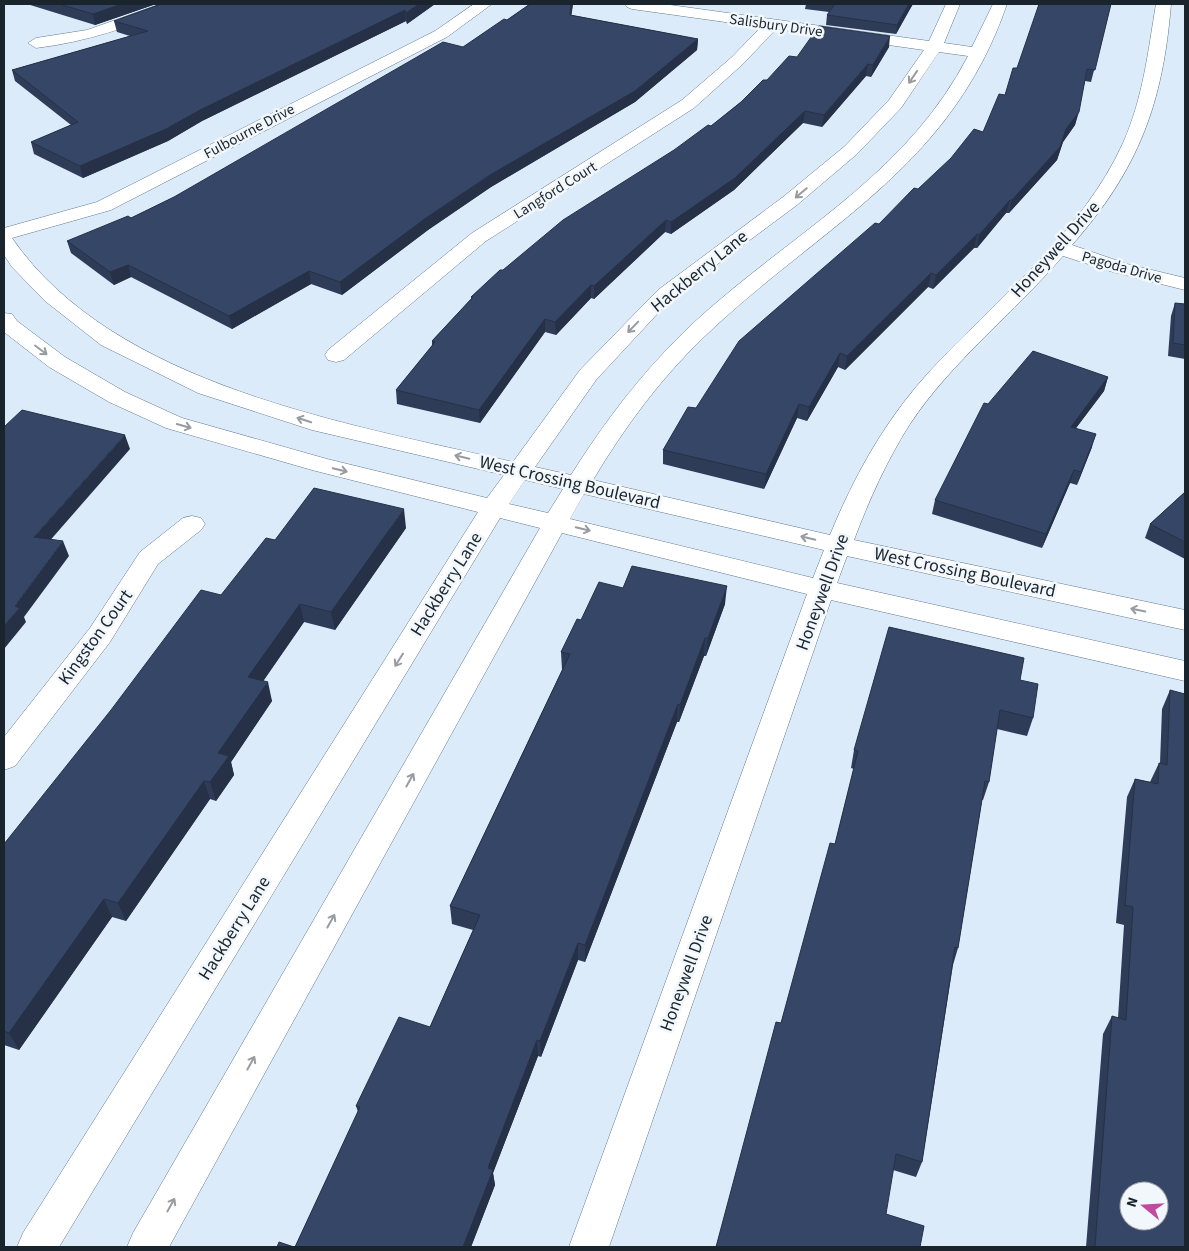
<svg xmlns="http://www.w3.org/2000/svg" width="1189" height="1251" viewBox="0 0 1189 1251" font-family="'Source Sans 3',sans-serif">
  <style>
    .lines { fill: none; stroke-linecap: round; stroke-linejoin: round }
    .minor-casing { stroke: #627a8f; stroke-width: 1 }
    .minor { fill: #fff; fill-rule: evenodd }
    .wall { fill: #2e3c58 }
    .shaded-wall { fill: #263147 }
    .building { fill: #364666; stroke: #263147; fill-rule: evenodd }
    .oneway { stroke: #989ca0 }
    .labels { text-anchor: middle; stroke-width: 5; stroke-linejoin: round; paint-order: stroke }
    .far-street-label { font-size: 15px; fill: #1a242d; stroke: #f2f7fc }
    .street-label { font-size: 18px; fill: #1a242d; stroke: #f2f7fc }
  </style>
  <rect width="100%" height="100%" fill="#dbebfa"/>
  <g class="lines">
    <defs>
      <path id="minor" d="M161 4H182L179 7C132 26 87 42 36 48L28 43 36 38 87 30Z
        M474 4H492L447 37 111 210 12 238C114 386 349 424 513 462L580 370 658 290 783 197 845 146 889 100 924 50 776 29 744 63 694 108 486 241 344 360 336 362 328 360 325 355 328 350 472 233 682 100 732 57 761 27 632 9 627 7 625 4H663L929 41 946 4H960L944 43 972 47 993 4H1007C950 170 822 224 704 337 660 379 624 428 593 480L830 535C855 474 886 419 930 371 995 301 1083 232 1123 143 1143 98 1148 52 1156 4H1171C1163 103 1139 169 1072 245L1127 264 1185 278V290L1113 272 1063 256C1015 312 951 362 910 424 887 460 869 500 854 540L1185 610V630L847 556 837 583 1185 661V681L831 600 609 1247H569L807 594 562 533 169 1247H127L133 1233 540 528 500 518 59 1247H17L23 1233 478 512 312 470 166 428 109 402 49 367 4 332V313L12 314 17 321 65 357 125 392 182 418 327 459 487 498 504 475 312 430 198 393 101 345 45 301 12 267 4 255V228L97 202 435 31ZM939 52 968 56C910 168 808 224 716 303 658 352 612 410 571 475L535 467 596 380 672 298 797 205 857 154 901 108ZM525 480 563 489 548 513 509 504ZM584 494 824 550 813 578 570 519Z
        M192 516 201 518 205 524 201 530 158 564 110 642 15 766 4 770V737L90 628 140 552 183 518Z"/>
    </defs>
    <use href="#minor" class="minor-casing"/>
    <use href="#minor" class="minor"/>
  </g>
  <path class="wall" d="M27 4H156L95 25Z
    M161 4H435L407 24 406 21 202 121 168 141 83 178 34 154 31 142 71 125 15 81 12 70 130 36 117 32 114 21Z
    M530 4H573L571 15 698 39 697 50 635 102 491 187 428 230 342 295 311 284 232 329 131 277 114 285 71 253 67 241 131 218 174 197 463 47 507 20Z
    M806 4H913L910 9 896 34 826 25 827 15 829 12 805 9Z
    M1111 4 1091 82 1085 81 1075 125 1063 142 1057 160 1009 213H1006L977 248H974L933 289 928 287 845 370 838 367 807 421 797 418 764 489 663 464V450L696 408 879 224 983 132 1005 95 1017 68Z
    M889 47 871 77 866 76 822 127 803 123 734 190 671 234 665 232 594 299 591 298 556 335 545 332 480 423 397 404 396 390 432 346V341L471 299V297L503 270 711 126 797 57Z
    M1175 303 1185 304V359L1168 356 1171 316Z
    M1108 377 1104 391 1076 428 1092 447 1077 485 1070 483 1042 548 932 514 935 500 988 404Z
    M1185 492V559L1145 538 1150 524Z
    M406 528 335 630 304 622 263 681 272 701 231 762 234 775 216 801 210 799 126 921 112 917 19 1050 4 1045V844L221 595 275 540Z
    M623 588 725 604 706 656H704L679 722H677L585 962 578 960 541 1057 538 1056 493 1173 495 1185 471 1247H295L358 1112 356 1106 430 1027 473 930 452 924 450 906 562 670 561 652 581 620Z
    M1020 680 1033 718 1027 736 997 729 989 782 983 800H982L958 948 953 965 922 1162 916 1177 893 1170 716 1247 781 1023 835 844 854 769 851 768 854 750Z
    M1170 690 1185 1247H1086L1103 1034 1112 1016 1118 1018 1124 925 1116 923 1127 797 1135 779 1150 782 1159 763H1160L1162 709Z"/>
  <path class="shaded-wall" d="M122 4H156L95 25 93 14Z
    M419 4H435L407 24 406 13Z
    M571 4H573L570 26V15Z
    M909 4H913L910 9 896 34 897 25Z
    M405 10 406 21 202 121 168 141 83 178 80 166 200 110Z
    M890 36 889 47 871 77 873 65Z
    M698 39 697 50 635 102 491 187 428 230 342 295 340 282 426 218Z
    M868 64 866 76 822 127 824 115Z
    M805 111 803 123 734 190 671 234V222Z
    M1079 112 1075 125 1063 142 1057 160 1009 213 1012 200Z
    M1010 200 1006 213 977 248 979 235Z
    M666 220 665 232 594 299V286Z
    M977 234 974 248 933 289 936 275Z
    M128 265 131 277 114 285 110 272Z
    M309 271 311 284 232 329 229 316Z
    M931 273 928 287 845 370 847 356Z
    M591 285V298L556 335 555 322Z
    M545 319V332L480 423 479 410Z
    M840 353 838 367 807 421 809 407Z
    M1108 377 1104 391 1067 440 1071 427Z
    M799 404 797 418 764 489 766 474Z
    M1096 434 1092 447 1077 485 1081 472Z
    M125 435 130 449 40 552 34 537Z
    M1074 470 1070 483 1042 548 1046 534Z
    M404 509 406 528 335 630 331 612Z
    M63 541 69 556 24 617 26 622 4 649V626L15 606Z
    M727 586 725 604 706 656 708 638Z
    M300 604 304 622 253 696 248 677Z
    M705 638 704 656 679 722 680 705Z
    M268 682 272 701 231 762 234 775 216 801 210 782 218 753Z
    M678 704 677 722 585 962V945Z
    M204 781 210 799 126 921 118 903Z
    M104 899 112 917 19 1050 9 1033Z
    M578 943V960L541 1057 540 1041Z
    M537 1040 538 1056 493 1173 495 1185 471 1247H463L488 1168Z"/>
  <path class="building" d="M59 4H122L93 14Z
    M161 4H419L406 13 405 10 200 110 166 129 80 166 31 142 78 122 12 70 148 31 114 21Z
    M530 4H571L570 15 698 39 635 91 490 175 426 218 340 282 309 271 229 316 128 265 110 272 67 241 128 216 131 218 174 197 443 42 463 47 504 19 507 20Z
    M835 4H909L897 25 827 15Z
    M1039 4H1111L1095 70 1087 69 1079 112 1066 129 1060 147 1012 200H1010L979 235 977 234 936 275 931 273 847 356 840 353 809 407 799 404 766 474 663 450 688 407 696 408 739 341 875 223 879 224 914 188 918 189 951 158 974 129 983 132 999 94 1005 95 1013 68H1017Z
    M819 26 890 36 873 65 868 64 824 115 805 111 735 178 671 222 666 220 594 286 591 285 555 322 545 319 479 410 396 390 435 342 432 341 473 297H471L500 270H503L563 220 674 150 708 125 711 126 741 102 763 80H767L789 56 797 57Z
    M1175 303 1185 304V345L1173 343Z
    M1033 351 1108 377 1071 427 1096 434 1081 472 1074 470 1046 534 935 500 984 403 988 404Z
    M22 410 125 435 34 537 63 541 15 606 20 608 4 626V443L5 441H4V427Z
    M314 488 404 509 331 612 300 604 248 677 268 682 218 753 229 756 210 782 204 781 118 903 104 899 9 1033 4 1031V844L111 710 201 590 221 595 266 538 275 540Z
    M1185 492V542L1150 524Z
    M632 566 727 586 708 638H705L680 705 678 704 585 945 578 943 540 1041 537 1040 488 1168 493 1170 463 1247H295L360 1107 356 1106 399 1017 430 1027 480 915 450 906 570 654 561 652 577 619 581 620 599 582 623 588Z
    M889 627 1024 658 1020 680 1038 684 1033 718 1000 710 989 782 985 781 958 948 955 947 922 1162 896 1154 886 1214 924 1226 920 1247H716L776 1022 781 1023 830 843 835 844 858 751 854 750Z
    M1170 690 1185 694V1247H1095L1112 1016 1126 1020 1133 907 1125 905 1135 779 1158 784 1159 763 1167 765ZM1129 1191H1159V1221H1129Z
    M279 1242 294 1247H277Z"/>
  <defs><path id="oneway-shaft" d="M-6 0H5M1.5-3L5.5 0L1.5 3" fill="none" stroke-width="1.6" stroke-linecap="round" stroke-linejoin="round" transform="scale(1.25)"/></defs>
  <g class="oneway">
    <use href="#oneway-shaft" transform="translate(913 77) rotate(124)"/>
    <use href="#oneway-shaft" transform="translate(801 193) rotate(140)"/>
    <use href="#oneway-shaft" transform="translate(633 327) rotate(134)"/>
    <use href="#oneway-shaft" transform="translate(41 350) rotate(37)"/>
    <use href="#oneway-shaft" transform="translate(304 420) rotate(-162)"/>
    <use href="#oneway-shaft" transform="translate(184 426) rotate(16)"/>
    <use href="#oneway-shaft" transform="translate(462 457) rotate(-167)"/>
    <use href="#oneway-shaft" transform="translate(340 470) rotate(14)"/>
    <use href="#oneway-shaft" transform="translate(583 529) rotate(14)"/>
    <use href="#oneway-shaft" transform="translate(808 538) rotate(-167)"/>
    <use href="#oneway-shaft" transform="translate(1138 610) rotate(-168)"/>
    <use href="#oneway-shaft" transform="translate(399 660) rotate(122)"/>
    <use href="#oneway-shaft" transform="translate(410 780) rotate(-61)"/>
    <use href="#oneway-shaft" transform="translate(331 921) rotate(-61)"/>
    <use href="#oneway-shaft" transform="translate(251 1063) rotate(-61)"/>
    <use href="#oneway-shaft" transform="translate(171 1205) rotate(-61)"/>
  </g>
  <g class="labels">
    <g class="far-street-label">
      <text transform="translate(776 25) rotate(8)" y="5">Salisbury Drive</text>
      <text transform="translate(249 131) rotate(-28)" y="5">Fulbourne Drive</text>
      <text transform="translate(555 190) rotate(-32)" y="5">Langford Court</text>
      <text transform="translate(1122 267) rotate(16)" y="5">Pagoda Drive</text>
    </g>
    <g class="street-label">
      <text transform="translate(1055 249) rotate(-48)" y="6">Honeywell Drive</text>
      <text transform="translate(699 271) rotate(-39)" y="6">Hackberry Lane</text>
      <text transform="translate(570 482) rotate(13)" y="6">West Crossing Boulevard</text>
      <text transform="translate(965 572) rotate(12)" y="6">West Crossing Boulevard</text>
      <text transform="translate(446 584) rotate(-58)" y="6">Hackberry Lane</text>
      <text transform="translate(822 592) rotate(-70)" y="6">Honeywell Drive</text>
      <text transform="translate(95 637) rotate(-54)" y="6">Kingston Court</text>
      <text transform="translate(234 928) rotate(-58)" y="6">Hackberry Lane</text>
      <text transform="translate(686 973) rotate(-70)" y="6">Honeywell Drive</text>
    </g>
  </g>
  <rect width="1189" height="1251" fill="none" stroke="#1a242d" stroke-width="10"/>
  <g transform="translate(1144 1206) rotate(288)"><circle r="24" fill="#f2f7fc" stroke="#9ca3a9"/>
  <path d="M0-4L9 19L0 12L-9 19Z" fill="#c24a9f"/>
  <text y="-8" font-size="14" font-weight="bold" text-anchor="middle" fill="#1a242d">N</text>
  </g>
</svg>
